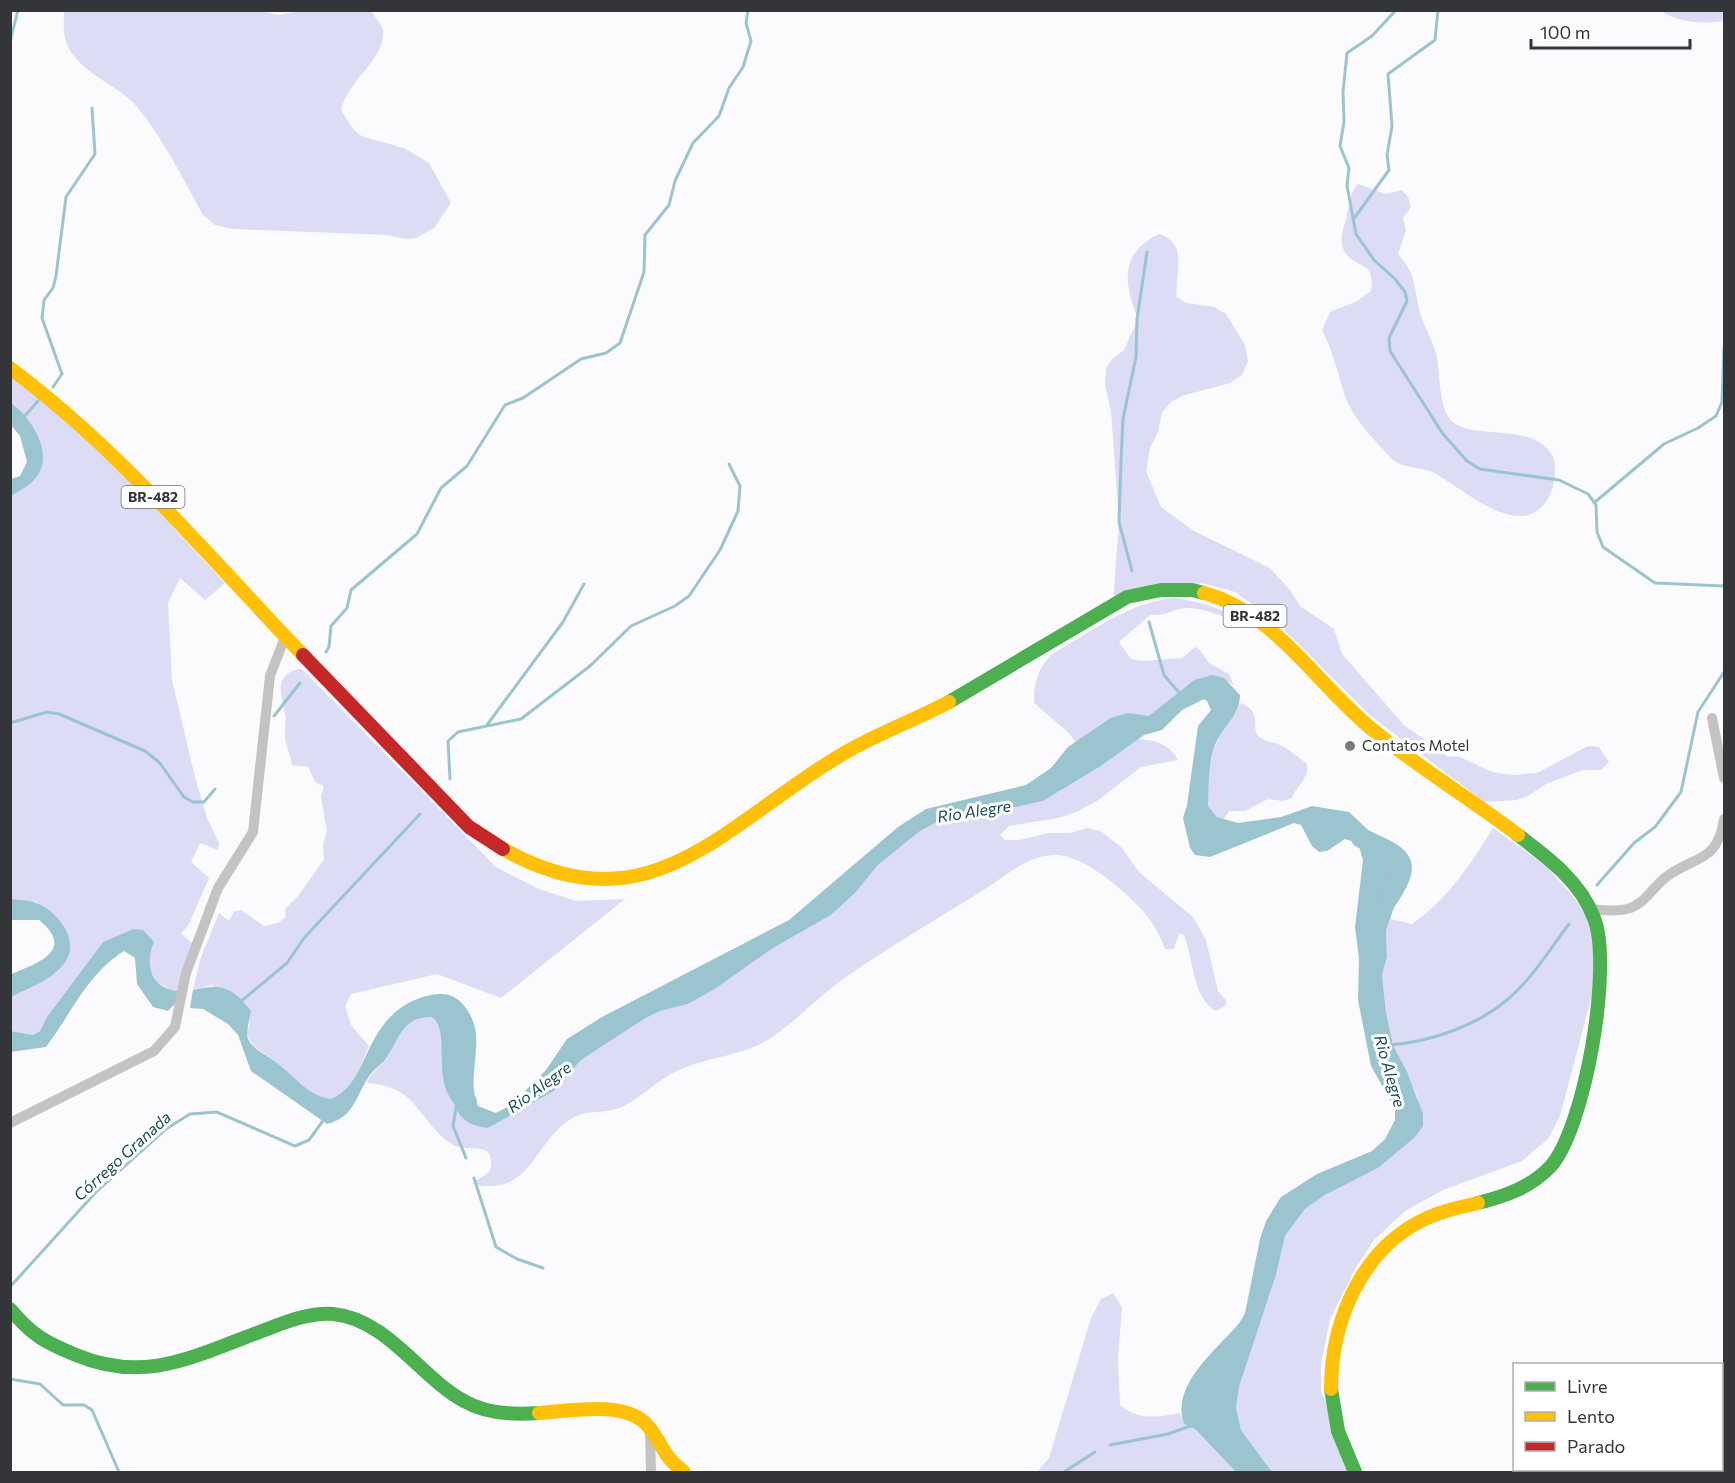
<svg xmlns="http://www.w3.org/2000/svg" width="1735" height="1483" viewBox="0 0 1735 1483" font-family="Commissioner,sans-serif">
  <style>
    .green { fill: #dcdcf5 }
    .water { fill: #9bc5ce }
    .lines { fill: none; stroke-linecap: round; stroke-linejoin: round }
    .stream { stroke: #9bc5ce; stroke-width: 3 }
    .river { stroke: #9bc5ce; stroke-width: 20 }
    .street { stroke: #c4c2c2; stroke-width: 10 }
    .fast { stroke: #4caf50; stroke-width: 14 }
    .slow { stroke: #ffc107; stroke-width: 14 }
    .jam { stroke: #c62828; stroke-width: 14 }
    .poi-dot { fill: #7a7a7e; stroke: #fff; stroke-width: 2 }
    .labels { text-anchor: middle; stroke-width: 6; stroke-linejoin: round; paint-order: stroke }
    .shield { fill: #fff; stroke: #717274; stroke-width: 1.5 }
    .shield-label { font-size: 14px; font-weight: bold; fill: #343539 }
    .poi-label { font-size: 15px; fill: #343539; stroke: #fff; text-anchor: start }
    .water-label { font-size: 16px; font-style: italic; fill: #164b54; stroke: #fff }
  </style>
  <rect width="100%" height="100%" fill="#fbfbfe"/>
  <path class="green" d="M263 11 278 15 301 11H371C375 17 382 25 383 31 386 58 348 80 341 110L353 129 361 136 404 148 429 163 451 203 434 228 416 238 406 239 387 235 232 229 215 225 203 215C183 179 164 140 138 108 118 83 73 72 65 38 63 30 64 19 64 11Z
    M1661 11H1724V21C1702 24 1680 23 1661 11Z
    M1358 184 1386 194 1402 190 1408 197 1411 207 1403 218 1406 230 1398 254C1419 278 1413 289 1421 316 1426 331 1434 342 1437 358 1440 376 1439 401 1448 416 1463 444 1535 419 1553 457 1557 465 1554 485 1551 493 1525 549 1463 487 1432 472 1421 467 1402 468 1393 460 1375 441 1350 416 1343 390 1337 369 1332 350 1322 330L1330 312 1355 302 1371 291C1377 258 1350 269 1343 248 1339 238 1345 224 1347 215 1350 202 1349 194 1358 184Z
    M1159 234C1190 244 1174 274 1177 297L1186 303 1214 307 1226 314 1245 345 1248 361 1242 375 1230 383 1182 396 1171 402 1162 413 1158 432 1150 448 1146 471 1161 507 1194 531 1270 568 1290 590 1300 606 1334 629 1342 654 1404 725 1447 756 1460 757 1492 772 1513 775 1537 773 1588 746 1599 747 1609 762 1601 770H1583L1546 784 1528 796 1516 800 1484 802 1371 716 1273 619 1235 592 1202 583 1113 602 1119 521 1111 411 1105 385 1106 368 1112 359 1124 350 1138 319C1124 284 1119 253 1159 234Z
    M10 375 80 428 225 583 205 600 180 578 168 603 172 680 195 777 207 818 219 843 218 850 200 843 191 862 209 878 189 924 181 934 196 946 187 991 174 992 157 982 150 970 149 953 133 929 103 942 47 1017 40 1031 33 1035 11 1031V997C32 987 58 976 69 954L37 902 11 899V496L35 479 18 408 11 403Z
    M1174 598C1199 602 1221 607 1243 621L1241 624C1231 618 1199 607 1187 608 1174 608 1169 616 1150 615L1119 642 1131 659 1143 661 1182 658 1195 647 1199 649 1209 663 1229 674 1234 686C1199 658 1179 698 1151 715 1141 721 1122 714 1110 718 1101 722 1085 737 1076 743L1068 732 1034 703C1034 684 1037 670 1051 655 1088 633 1130 602 1174 598Z
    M298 669H302L496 867 539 889 576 901 625 899 501 998 437 974 351 994 345 1006 351 1025 369 1046C360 1067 352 1090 331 1099 307 1094 297 1080 280 1065 267 1054 251 1049 246 1032L249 1027 251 1011 211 985 193 990 200 960 219 913 229 921 234 911 241 910 264 926 278 923 286 917 285 909 299 895 324 859 323 845 327 831 321 797 324 786 315 782 308 767 292 765C291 756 286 746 285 737 284 729 287 721 285 713 281 696 273 676 298 669Z
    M1240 703C1267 713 1246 729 1262 739 1267 742 1275 742 1280 745 1290 750 1298 757 1307 764 1309 780 1297 784 1292 798L1283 801 1268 799 1245 811H1229L1224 819 1217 817 1208 806C1209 786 1208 763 1216 744 1222 729 1235 719 1240 703Z
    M1138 739C1154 740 1170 744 1178 760L1141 767 1097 801 1076 812 1058 818 1009 826 1000 835 1005 840H1020L1049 833H1070L1088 828 1102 832 1122 848 1139 872 1193 917 1206 940 1218 991 1226 1000 1225 1006 1216 1011C1193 999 1193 958 1184 935L1179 933 1174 949H1165C1157 924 1140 906 1120 889 1104 875 1074 853 1052 855 1023 858 1008 875 985 889 937 919 889 947 843 979 817 998 795 1022 769 1039 742 1056 707 1057 679 1070 657 1079 643 1097 622 1107 607 1114 589 1109 574 1117 532 1141 533 1198 472 1184L490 1171C497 1136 466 1156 450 1143 415 1116 418 1087 367 1083 371 1072 380 1067 387 1058 394 1047 395 1033 405 1025 444 996 460 1050 454 1079L488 1128 554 1091 581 1060 644 1019 660 1011 688 1004 715 989 773 948 831 915 856 892 877 866 920 831 955 813 998 811 1043 801 1101 766Z
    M1493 828 1546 866 1592 918 1594 987 1560 1116 1548 1139 1522 1161 1443 1190 1405 1211 1374 1240 1355 1269 1330 1319 1321 1364V1390L1352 1472H1272L1241 1430 1236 1408 1239 1387 1276 1275 1285 1236 1305 1209 1325 1195 1378 1168 1418 1098 1393 1045 1386 1012 1382 975 1387 957 1386 931 1390 919 1412 924C1447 900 1471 864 1493 828Z
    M1113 1293 1122 1307 1118 1359 1120 1405C1138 1421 1159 1417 1180 1413L1184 1424 1195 1429 1236 1472H1037L1049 1458 1091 1318 1101 1299Z"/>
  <path class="water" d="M11 403C31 417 57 456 34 480 28 487 18 491 11 496V479L20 476 27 462 20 436 11 425Z
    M1212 675 1224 678 1240 695C1240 716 1223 726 1215 745 1208 763 1209 786 1208 806L1217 817 1238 823 1281 817 1312 806 1349 812 1380 841 1399 876 1400 889 1386 931 1387 957 1382 975 1386 1012 1393 1045 1407 1072 1423 1114V1126L1415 1137 1378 1168 1325 1195 1305 1209 1285 1236 1276 1275 1239 1387 1236 1408 1241 1430 1272 1472H1236L1195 1429 1184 1424C1170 1384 1218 1349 1240 1322L1245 1313 1260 1239 1266 1221 1281 1197 1317 1174 1372 1151 1385 1139 1395 1120V1109L1371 1066 1358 1000 1359 959 1355 927 1363 860 1358 843 1345 839 1327 851 1319 852 1312 846 1301 825 1294 823 1210 857 1195 855 1190 848 1183 818 1187 805 1198 726 1211 710 1207 701 1204 699 1182 710 1162 730 1144 735 1101 766 1043 801 998 811 955 813 920 831 877 866 856 892 831 915 773 948 715 989 688 1004 660 1011 644 1019 581 1060 554 1091 488 1128C420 1121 484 1043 431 1017 402 1017 400 1038 387 1057 383 1064 375 1068 371 1074 356 1093 356 1117 327 1124L251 1071 238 1035 228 1024 203 1009 190 1008 193 990C221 983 233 987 251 1011 250 1020 245 1032 248 1039 254 1051 271 1057 281 1066 298 1080 308 1095 331 1099 367 1084 363 1031 405 1005 415 999 428 994 440 994 456 993 467 1006 473 1021 483 1048 466 1079 478 1106L496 1113 511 1105 546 1070 567 1039 602 1017 789 920 898 827 926 809 1026 785 1051 768 1068 747 1110 718 1128 713 1149 716 1194 680Z
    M11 899C20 900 31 900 39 904 60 914 82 943 63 965 51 980 27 989 11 997V974C38 963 76 950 39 920H11Z
    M133 929 143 930 154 942C142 970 156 994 187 991L168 1011 153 1007 137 984 135 958 124 951C88 973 71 1014 46 1047L11 1052V1031L33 1035 40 1031 47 1017 103 942Z"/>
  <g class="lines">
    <path class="stream" d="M1396 10 1372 36 1347 53 1343 92 1344 122 1340 146 1349 168 1347 186 1356 234 1374 260 1395 279 1405 292 1407 301 1389 338 1390 351 1443 434 1467 461 1480 469 1559 480 1588 494 1596 505 1597 532 1603 547 1655 583 1724 586
      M10 42 18 10
      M1353 220 1389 170 1387 155 1392 126 1388 74 1435 40 1438 10
      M53 387 62 374 42 318 44 300 53 288 56 276 66 197 95 154 92 108
      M23 418 38 401
      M1595 502 1664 444 1698 428 1716 416 1722 402 1724 347
      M1132 571 1119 522 1121 461 1123 419 1136 357 1137 319 1147 252
      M1149 622 1164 675 1181 695
      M326 652 329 647 331 626 347 608 351 590 417 534 441 488 467 466 505 405 523 398 581 359 606 353 620 343 644 272 645 235 669 205 675 181 693 143 719 116 729 88 743 67 751 41 746 23 748 10
      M274 716 300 683
      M10 723 47 712 59 714 145 751 159 762 184 797 193 802H204L215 789
      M487 725 563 622 584 584
      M450 779 448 741 458 732 521 719 590 666 631 626 675 606 689 596 720 550 738 511 740 486 729 464
      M1597 885 1634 843 1655 827 1681 792 1698 712 1724 672
      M239 1003 287 963 304 938 420 814
      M1389 1045C1430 1042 1477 1026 1508 999 1532 979 1550 949 1569 924
      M457 1102 453 1126 466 1158
      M474 1178 496 1247 517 1259 543 1268
      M10 1287 96 1192 166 1129 190 1114 217 1112 295 1146 309 1140 325 1118
      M10 1379 40 1384 63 1405H84L92 1410 119 1472
      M1110 1445 1168 1434 1193 1425
      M1064 1472 1095 1452"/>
    <path class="river" d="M1361 838C1404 858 1415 859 1385 903
      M444 1015C461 1040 440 1082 467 1102"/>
    <path class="street" d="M1712 718 1724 778
      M1590 909C1601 910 1615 912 1627 909 1645 904 1652 888 1666 877 1695 855 1717 864 1724 819
      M10 1123 154 1051 175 1027 186 973 218 888 253 832 270 676 285 637
      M650 1433 651 1472"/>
    <path class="fast" d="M949 702 1127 597 1161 590H1192L1204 593
      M1478 1203C1506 1196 1531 1187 1550 1167 1585 1129 1613 965 1594 918 1581 882 1547 857 1518 835
      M10 1309C32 1335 44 1342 76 1355 143 1383 191 1358 254 1334 279 1325 306 1312 333 1314 387 1319 420 1377 464 1401 486 1414 514 1415 539 1413
      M1331 1389 1338 1431 1355 1472"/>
    <path class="slow" d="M10 368C119 449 209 557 303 655
      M1204 593C1275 612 1318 686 1373 730 1419 768 1471 799 1518 835
      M503 849C645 928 715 834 828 763 866 738 909 723 949 702
      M1331 1389C1331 1322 1361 1249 1425 1219 1442 1211 1460 1207 1478 1203
      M539 1413C568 1411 626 1400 647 1425 663 1443 662 1456 684 1472"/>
    <path class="jam" d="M303 655 469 827 503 849"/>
  </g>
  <circle class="poi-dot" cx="1350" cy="746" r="6"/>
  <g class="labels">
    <g class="shield">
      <rect x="121.5" y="486" width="63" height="22" rx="4.5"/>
      <rect x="1223.5" y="605" width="63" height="22" rx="4.5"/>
    </g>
    <g class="shield-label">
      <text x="153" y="502">BR-482</text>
      <text x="1255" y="621">BR-482</text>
    </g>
    <g class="poi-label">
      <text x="1362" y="751">Contatos Motel</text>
    </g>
    <g class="water-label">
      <text transform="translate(974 811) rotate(-9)" y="6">Rio Alegre</text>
      <text transform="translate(1390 1071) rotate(74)" y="6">Rio Alegre</text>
      <text transform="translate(539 1087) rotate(-36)" y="6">Rio Alegre</text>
      <text transform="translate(122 1156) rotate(-42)" y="6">Córrego Granada</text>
    </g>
  </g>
  <rect width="1735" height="1483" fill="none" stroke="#343539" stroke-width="24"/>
  <rect x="1513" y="1363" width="210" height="108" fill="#ffffff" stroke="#aeaeb0" stroke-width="1.5"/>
  <rect x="1525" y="1382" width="30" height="9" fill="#4caf50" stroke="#aeaeb0" stroke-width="1.5"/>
  <text x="1567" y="1393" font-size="18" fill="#343539">Livre</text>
  <rect x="1525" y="1412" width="30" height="9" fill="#ffc107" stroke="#aeaeb0" stroke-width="1.5"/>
  <text x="1567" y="1423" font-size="18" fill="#343539">Lento</text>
  <rect x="1525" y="1442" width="30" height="9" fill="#c62828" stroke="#aeaeb0" stroke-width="1.5"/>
  <text x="1567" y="1453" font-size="18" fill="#343539">Parado</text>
  <path d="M1531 39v9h159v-9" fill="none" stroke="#343539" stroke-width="3"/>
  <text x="1540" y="39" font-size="18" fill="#343539" stroke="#ffffff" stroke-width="4.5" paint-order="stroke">100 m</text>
</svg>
